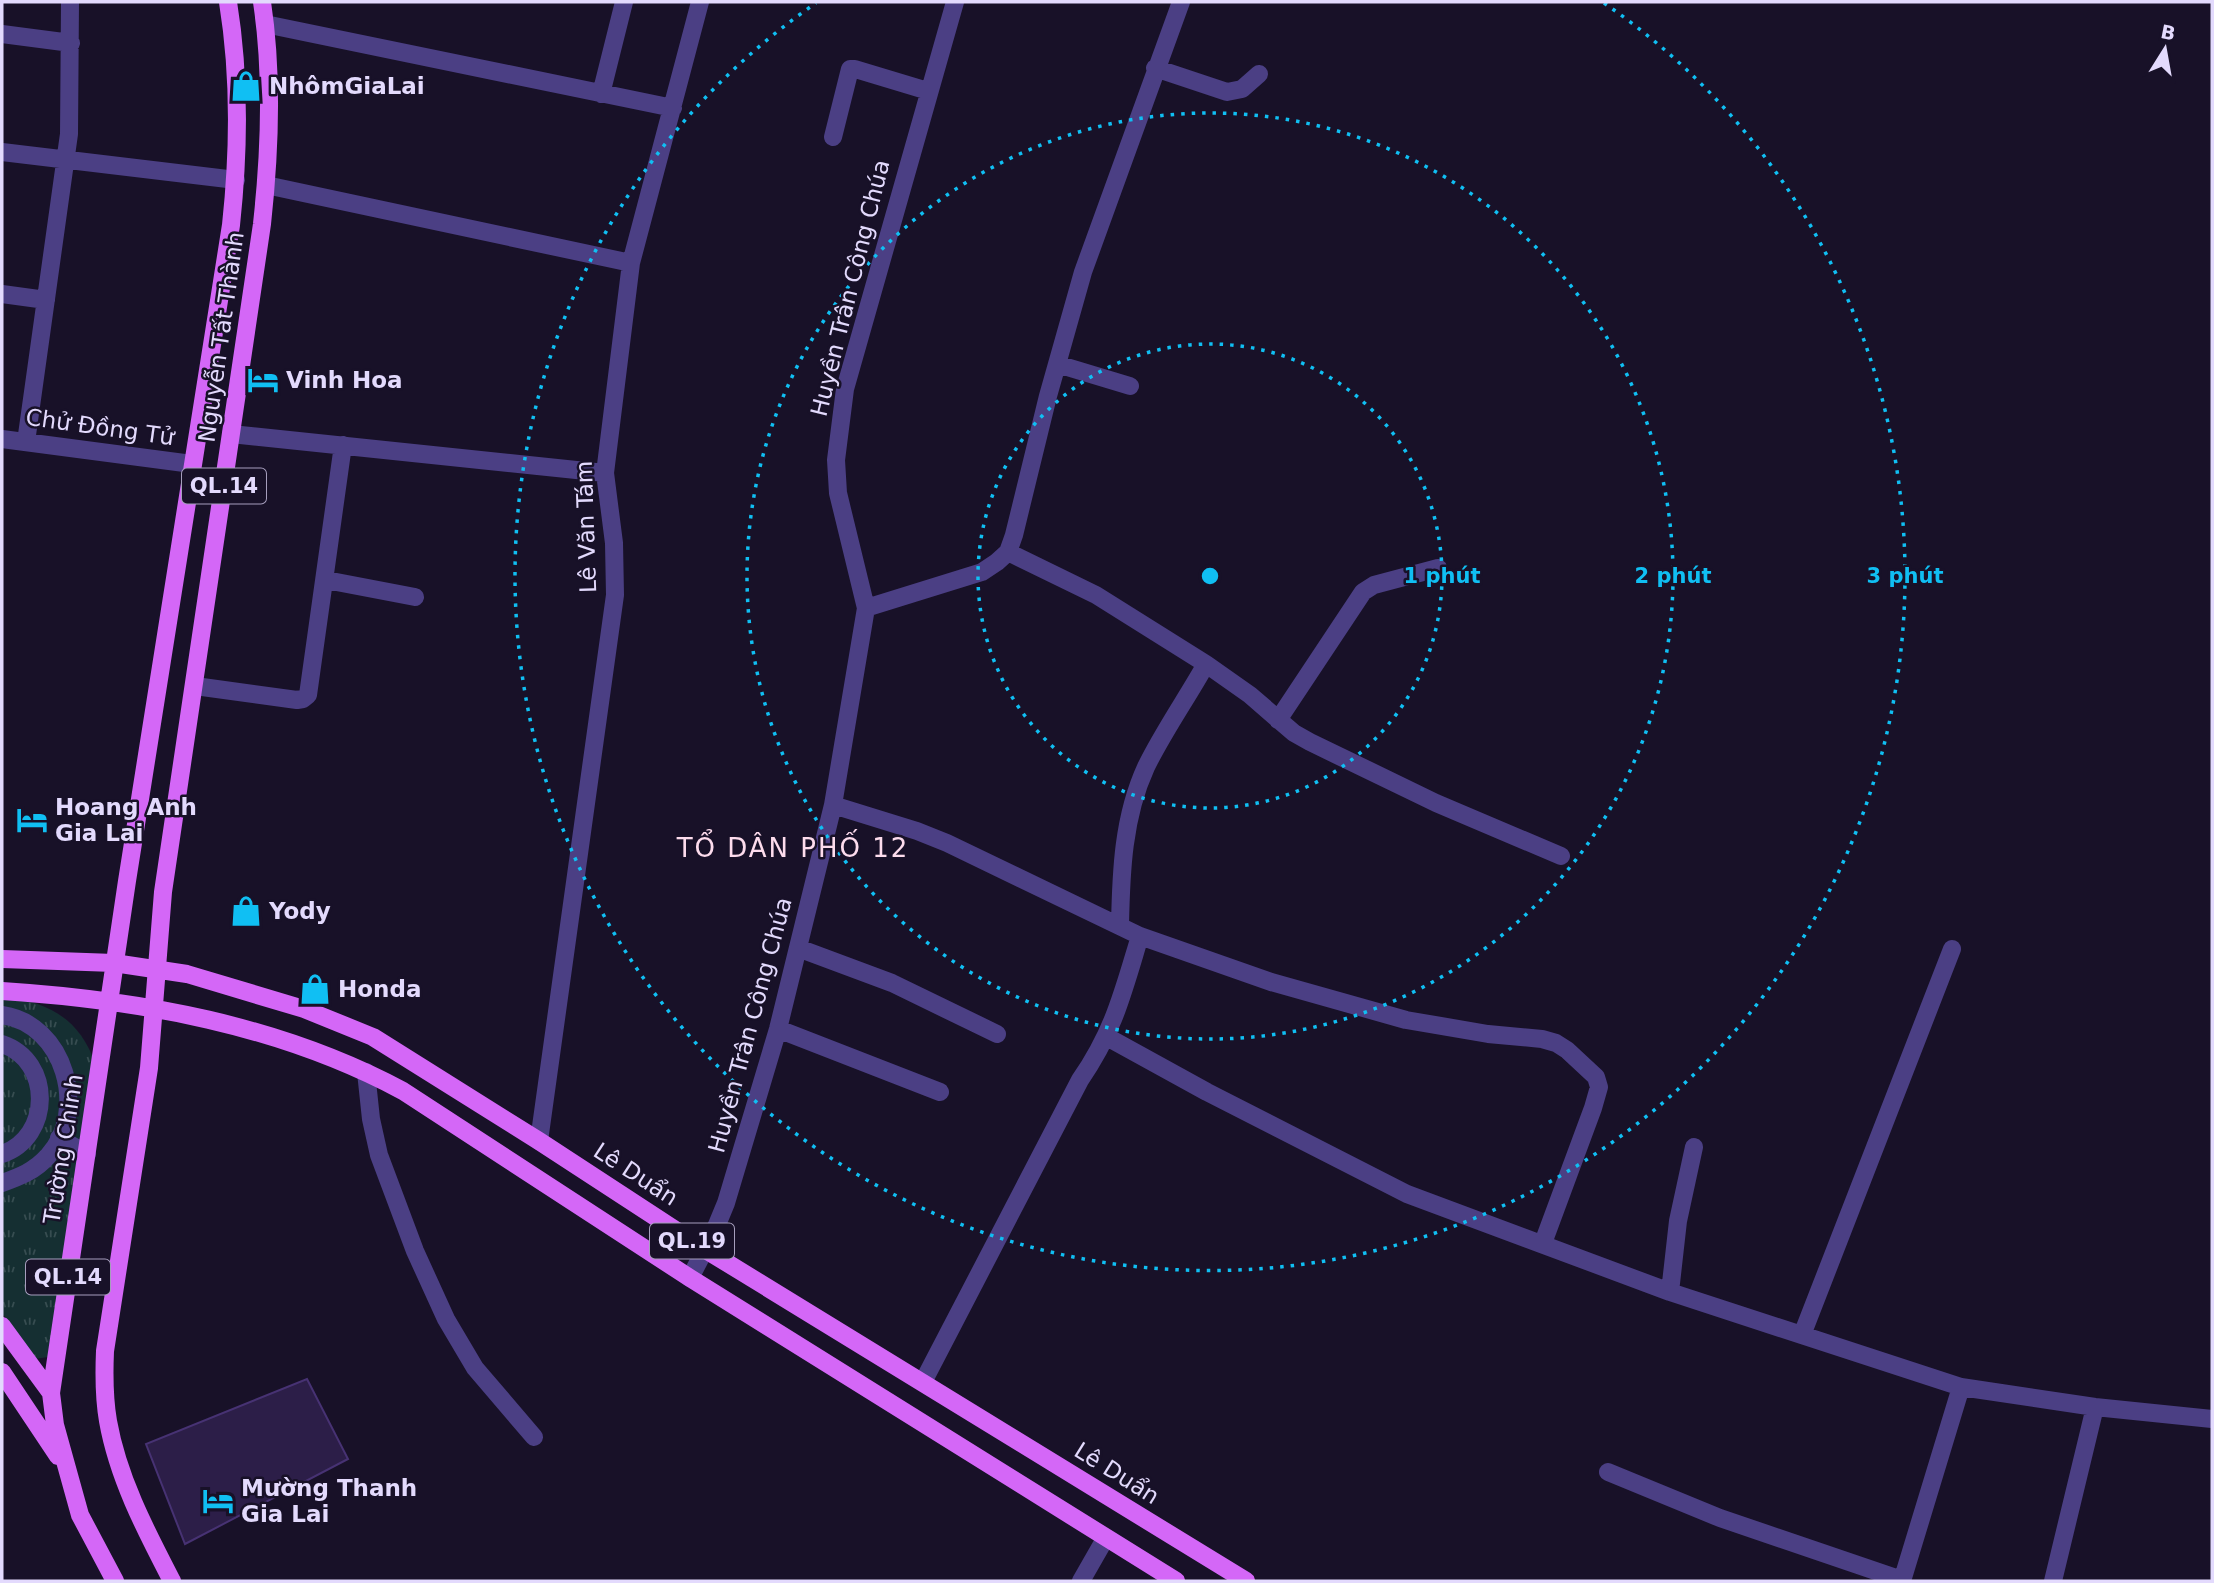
<svg xmlns="http://www.w3.org/2000/svg" width="2214" height="1583" viewBox="0 0 2214 1583" font-family="'DejaVu Sans',sans-serif">
  <style>
    .park { fill: url(#park-tufts) }
    .building { fill: #2c1e48; stroke: #473273; stroke-width: 2 }
    .lines { fill: none; stroke-linecap: round; stroke-linejoin: round }
    .street { stroke: #4b3f84; stroke-width: 18 }
    .primary { stroke: #d467f7; stroke-width: 18 }
    .ring { fill: none; stroke: #10bff3; stroke-width: 3.5; stroke-dasharray: 3.5 7 }
    .labels { text-anchor: middle; stroke-width: 5; stroke-linejoin: round; paint-order: stroke }
    .shield { fill: #181128; stroke: #a69ebd; stroke-width: 2 }
    .shield-label { font-size: 21px; font-weight: bold; fill: #e3dafd }
    .poi-label { font-size: 23px; font-weight: bold; fill: #e3dafd; stroke: #181128; text-anchor: start }
    .street-label { font-size: 23px; fill: #e3dafd; stroke: #181128 }
    .quarter-label { font-size: 26px; letter-spacing: 2px; fill: #fddced; stroke: #181128 }
    .centre { fill: #10bff3; stroke: #181128; stroke-width: 3.5 }
    .ring-label { font-size: 21px; text-anchor: middle; font-weight: bold; fill: #10bff3; stroke: #181128; stroke-width: 5; stroke-linejoin: round; paint-order: stroke }
  </style>
  <defs>
    <pattern id="park-tufts" width="24" height="20" patternUnits="userSpaceOnUse" patternTransform="scale(1.75)"><rect width="24" height="20" fill="#152f32"/><path d="M3 7l-1-3M5 7V3M7 7l1-3M15 17l-1-3M17 17v-4M19 17l1-3" fill="none" stroke="#374d51"/></pattern>
  </defs>
  <rect width="100%" height="100%" fill="#181128"/>
  <path class="park" d="M2 994C50 1005 78 1016 96 1065L48 1357 34 1359 2 1313Z"/>
  <path class="building" d="M307 1379 348 1459 185 1544 146 1444Z"/>
  <g class="lines">
    <path class="street" d="M265 24 673 108
      M2 34 71 43
      M1155 68 1227 92 1242 89 1259 74
      M601 94 624 2
      M833 137 850 69H855L928 91
      M2 152 236 180
      M266 185 631 263
      M2 294 46 300
      M1057 364 1130 386
      M231 434 605 473
      M2 439 192 464
      M26 442 69 134 70 2
      M1008 552 1096 595 1206 664 1250 695 1294 733 1310 742 1436 803 1561 856
      M326 580 415 597
      M866 608 982 572 997 562 1008 552 1014 535 1048 396 1083 272 1181 2
      M195 686 297 700 303 699 308 695 343 445
      M1278 720 1363 592 1374 585 1438 568
      M833 805 917 831 947 843 1140 936 1271 982 1406 1020 1488 1034 1542 1039 1556 1043 1567 1050 1596 1077 1599 1087 1593 1108 1543 1243
      M1120 926C1121 872 1123 817 1146 767 1163 732 1187 698 1206 664
      M798 948 892 983 997 1034
      M2 1015C65 1024 89 1111 48 1156 35 1171 19 1177 2 1183
      M778 1029 940 1092
      M1107 1037 1207 1092 1407 1194 1670 1292 1961 1387 2095 1407 2212 1419
      M2 1044C53 1061 52 1137 2 1154
      M366 1072 371 1119 379 1155 415 1251 446 1319 475 1368 534 1437
      M59 1138 87 1154
      M539 1141 615 595 614 543 605 473 631 263 700 2
      M690 1278 714 1232 726 1203 778 1029 833 805 866 608 838 493 836 460 845 389 955 2
      M1670 1292 1678 1221 1694 1147
      M1802 1335 1952 949
      M923 1382 1080 1080C1114 1031 1123 992 1140 936
      M1608 1472 1720 1518 1902 1580
      M1081 1581 1105 1539
      M1902 1581 1961 1387
      M2053 1581 2095 1407"/>
    <path class="primary" d="M2 959 114 963 187 974 304 1009 373 1037 539 1141 706 1250 1246 1581
      M2 991C140 1000 280 1025 403 1091L690 1278 1176 1581
      M2 1326 51 1393
      M2 1372 58 1456
      M115 1581 80 1515 55 1425 51 1393 127 881 231 225C239 151 240 76 228 2
      M172 1581C146 1531 118 1478 108 1421 104 1398 104 1374 105 1351L149 1068 163 892 262 224C270 151 273 75 262 2"/>
  </g>
  <g class="ring">
    <circle cx="1210" cy="576" r="232"/>
    <circle cx="1210" cy="576" r="463"/>
    <path d="M1604 3A695 695 0 1 1 816 3"/>
  </g>
  <defs>
    <symbol id="shop-bare" viewBox="-9 -9 18 18"><path d="M-5-2.5h2.3a2.7 3.5 0 0 1 5.4 0H5L5.5 6h-11ZM-1.5-2.5h3a1.5 2.3 0 0 0-3 0Z" fill="#10bff3" stroke="#181128" stroke-width="2.5" paint-order="stroke"/></symbol>
    <symbol id="hotel-bare" viewBox="-9 -9 18 18"><path d="M-6-4.5h1.5V1H6V5H4.5V3h-9V5H-6ZM-4 0a1.8 1.8 0 1 1 3.6 0ZM.5 0V-2.5h3Q6-2.5 6 0Z" fill="#10bff3" stroke="#181128" stroke-width="2.5" paint-order="stroke"/></symbol>
  </defs>
  <g fill-rule="evenodd">
    <use href="#shop-bare" x="224" y="64" width="44" height="44"/>
    <use href="#hotel-bare" x="241" y="358" width="44" height="44"/>
    <use href="#hotel-bare" x="10" y="798" width="44" height="44"/>
    <use href="#shop-bare" x="224" y="889" width="44" height="44"/>
    <use href="#shop-bare" x="293" y="967" width="44" height="44"/>
    <use href="#hotel-bare" x="196" y="1479" width="44" height="44"/>
  </g>
  <g class="labels">
    <g class="shield">
      <rect x="182" y="468.5" width="84" height="35" rx="5"/>
      <rect x="650" y="1223.5" width="84" height="35" rx="5"/>
      <rect x="26" y="1259.5" width="84" height="35" rx="5"/>
    </g>
    <g class="shield-label">
      <text x="224" y="493">QL.14</text>
      <text x="692" y="1248">QL.19</text>
      <text x="68" y="1284">QL.14</text>
    </g>
    <g class="poi-label">
      <text x="269" y="94">NhômGiaLai</text>
      <text x="286" y="388">Vinh Hoa</text>
      <text x="55" y="815">Hoang Anh<tspan x="55" dy="26">Gia Lai</tspan></text>
      <text x="269" y="919">Yody</text>
      <text x="338" y="997">Honda</text>
      <text x="241" y="1496">Mường Thanh<tspan x="241" dy="26">Gia Lai</tspan></text>
    </g>
    <g class="street-label">
      <text transform="translate(850 288) rotate(-76)" y="8">Huyền Trân Công Chúa</text>
      <text transform="translate(221 337) rotate(-82)" y="8">Nguyễn Tất Thành</text>
      <text transform="translate(100 427) rotate(8)" y="8">Chử Đồng Tử</text>
      <text transform="translate(586 527) rotate(-92)" y="8">Lê Văn Tám</text>
      <text transform="translate(750 1025) rotate(-75)" y="8">Huyền Trân Công Chúa</text>
      <text transform="translate(63 1149) rotate(-81)" y="8">Trường Chinh</text>
      <text transform="translate(636 1174) rotate(33)" y="8">Lê Duẩn</text>
      <text transform="translate(1117 1473) rotate(32)" y="8">Lê Duẩn</text>
    </g>
    <g class="quarter-label">
      <text x="793" y="857">TỔ DÂN PHỐ 12</text>
    </g>
  </g>
  <circle cx="1210" cy="576" r="10" class="centre"/>
  <g class="ring-label">
    <text x="1442" y="583">1 phút</text>
    <text x="1673" y="583">2 phút</text>
    <text x="1905" y="583">3 phút</text>
  </g>
  <rect width="2214" height="1583" fill="none" stroke="#e3dafd" stroke-width="7"/>
  <g transform="translate(2165 49) rotate(11)" stroke="#181128" stroke-width="5" paint-order="stroke">
  <path d="M0-5L12 26L0 18L-12 26Z" fill="#e3dafd"/>
  <text y="-10" font-size="19" font-weight="bold" text-anchor="middle" fill="#e3dafd">B</text>
  </g>
</svg>
